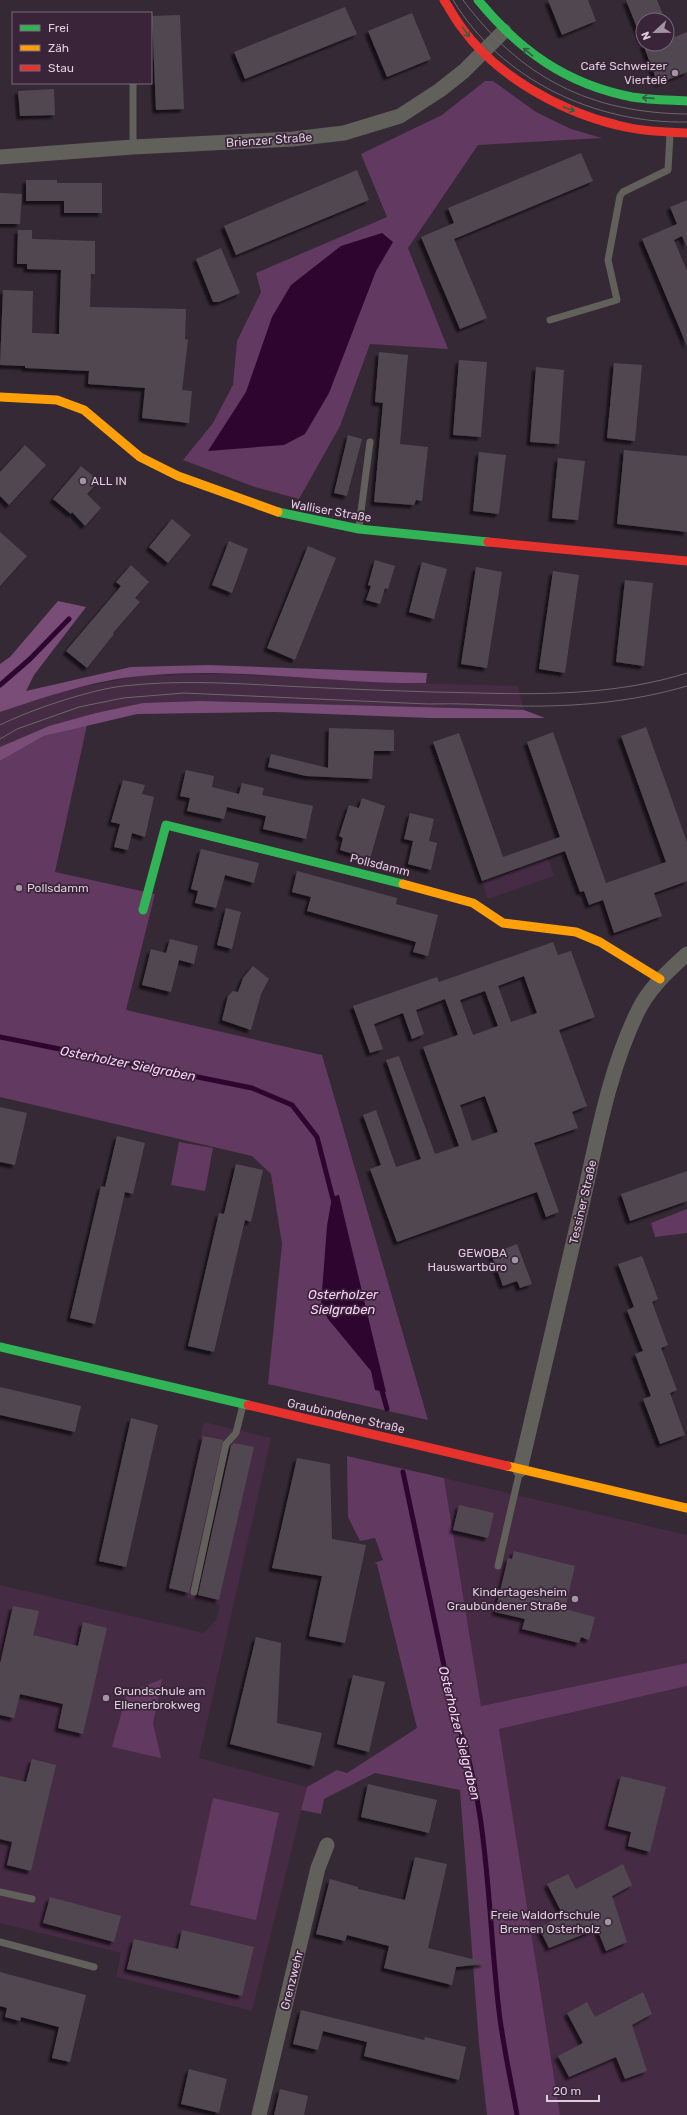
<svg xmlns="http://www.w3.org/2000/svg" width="687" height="2115" viewBox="0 0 687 2115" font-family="Rubik,sans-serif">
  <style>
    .built { fill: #452b44 }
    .green { fill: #623961 }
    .forest { fill: #794d78 }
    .water { fill: #2e052f }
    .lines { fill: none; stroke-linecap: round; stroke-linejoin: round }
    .stream { stroke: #2e052f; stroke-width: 5 }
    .building { fill: #514751; fill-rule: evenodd; filter: url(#shadow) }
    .lane { stroke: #62605a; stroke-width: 7 }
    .street { stroke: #62605a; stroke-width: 15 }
    .fast { stroke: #30b455; stroke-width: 9 }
    .slow { stroke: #ff9f0a; stroke-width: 9 }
    .jam { stroke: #e5322d; stroke-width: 9 }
    .tram { stroke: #6d6869; stroke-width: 1 }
    .oneway { stroke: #365e44 }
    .poi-dot { fill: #a294a2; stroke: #3a2439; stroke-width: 1.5 }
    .labels { text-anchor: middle; stroke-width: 3.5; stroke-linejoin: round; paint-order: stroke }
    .poi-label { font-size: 12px; fill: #ddcedc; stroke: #3a2439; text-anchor: end }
    .street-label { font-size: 12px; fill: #ddcedc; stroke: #3a2439 }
    .water-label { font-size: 13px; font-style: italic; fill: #fccffa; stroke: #3a2439 }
  </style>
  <defs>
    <filter id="shadow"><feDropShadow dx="-3.5" dy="3.5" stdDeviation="1" flood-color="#0009"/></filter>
  </defs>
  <rect width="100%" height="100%" fill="#352935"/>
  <path class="built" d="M220 674 412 683 518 686 524 710 200 701 143 703 49 726 0 747V712L66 690 140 676Z
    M543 844 554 876 488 899 477 867Z
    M204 1422 271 1438 199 1758 307 1787 252 2011 116 1977 121 1953 0 1923V1585L204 1633 216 1620 220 1605 167 1593Z
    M444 1478 687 1535V1663L481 1706Z
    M687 1686V2115H560L499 1729Z"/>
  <path class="green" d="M485 81H493L536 112 571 129 602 138 478 145 408 248 448 349 370 344 340 426 299 499 255 487 183 460 213 423 233 385 237 341 261 292 256 273 387 217 361 154 442 115Z
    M87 725 55 872 155 894 126 1010 322 1055 428 1420 268 1384 282 1244 271 1174 252 1156 0 1097V761L44 736Z
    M179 1142 213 1148 205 1191 171 1185Z
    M687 1209V1233L655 1237 651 1223Z
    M347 1456 444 1478 481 1706 687 1663V1686L499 1729 560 2115H487L479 2044 460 1790 375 1773 324 1799 321 1814 301 1810 307 1787 337 1770 347 1773 417 1728 377 1564 374 1563 383 1560 375 1538 360 1541 348 1517Z
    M162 1679 153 1723 161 1758 112 1747 127 1693Z
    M213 1798 279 1813 256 1920 190 1905Z"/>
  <path class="forest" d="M58 601 86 607 34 675 26 691 131 667 209 665 427 673 426 683C331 684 235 666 141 676 93 680 46 697 0 712V664L10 657Z
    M200 701 524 710 545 718H430L275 712 137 714 44 736 0 761V747L49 726 96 713 143 703Z"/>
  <path class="water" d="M382 233 393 242 376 271 329 393 305 434 284 445 208 451 246 392 272 317 291 285 341 246Z
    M339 1195 386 1392 375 1390 371 1371 328 1319 321 1305 327 1226 332 1197Z"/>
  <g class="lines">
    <path class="stream" d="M0 685 30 659 69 619
      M0 1037 252 1088 292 1105 317 1137 334 1203
      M381 1387 387 1409
      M403 1472 454 1713C490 1807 487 1911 499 2011 503 2046 511 2080 517 2115"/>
  </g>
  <path class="building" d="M548 0H588L596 21 562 35Z
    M626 0H657L665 20H643V43Z
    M345 7 357 34 245 79 234 52Z
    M412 13 431 59 387 77 368 31Z
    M180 15 184 109 156 110 152 16Z
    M667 25 672 38 687 32V72L658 84 643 44H667Z
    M54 89 55 115 20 116 18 91Z
    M581 153 593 181 454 239 487 318 460 329 421 237 454 223 448 208Z
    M357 170 369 200 236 255 224 226Z
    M26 180H57V183H102V213H64V201H26Z
    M0 193 22 194 20 224H0Z
    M687 200V247L682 236 674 240 687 271V346L642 239 677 224 670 207Z
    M18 230H32V239L95 241V274H91L90 307 186 309 185 339 188 340 182 390 192 391 189 423 142 418 145 388 88 384 89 371 25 368V366L0 365 3 290 33 291 32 333 59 334 61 270 27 269V264H17Z
    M221 248 240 293 219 302H213L196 259Z
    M379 352 408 355 400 444 428 447 422 501 416 500 414 505 374 502 383 403 375 402Z
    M459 360 487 362 481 437 453 435Z
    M614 363 642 365 635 441 607 438Z
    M536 367 564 370 559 444 530 442Z
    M348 435 362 439 347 496 334 493Z
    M25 445 46 465 9 505 0 496V472Z
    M624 450 687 456V532L617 524Z
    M479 452 506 455 499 514 473 511Z
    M558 458 585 461 578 520 552 518Z
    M81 466 99 481 87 494 101 508 85 526 72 512 71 514 53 499Z
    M172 519 191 535 168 563 149 547Z
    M0 532 27 556 0 586Z
    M229 541 248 549 232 593 212 585Z
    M308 546 336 558 295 660 267 648Z
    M375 560 395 566 388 589 385 588 380 604 366 600 371 586 368 585Z
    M422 562 447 569 434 619 409 612Z
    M131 565 149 582 135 598 140 602 113 633 114 634 87 668 66 651 121 586 116 582Z
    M476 567 502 572 487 668 461 664Z
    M553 571 579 575 565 673 539 669Z
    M625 580 653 583 644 666 616 662Z
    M646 727 687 842V881L654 893 662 916 614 933 603 900 589 905 584 891 580 892 565 851 482 881 433 742 459 733 503 857 560 837 527 742 553 732 606 883 666 862 621 736Z
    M329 728 394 730V751H374L372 779 306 776 268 767 271 754 328 768Z
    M186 770 214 776 212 787 239 794 242 783 264 788 262 795 313 806 306 839 263 829 266 816 227 807 224 819 187 811 190 798 180 796Z
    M123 780 145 785 142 794 154 797 145 837 132 833 128 850 114 847 120 824 111 822Z
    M362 798 385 806 370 859 340 850 343 838 339 836 349 805 359 808Z
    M410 813 434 819 429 841 437 843 431 870 408 864 413 841 404 839Z
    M201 849 259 863 254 883 225 875 216 908 195 903 198 891 191 889Z
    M297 871 397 898 396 904 438 915 428 956 413 952 416 942 307 911 311 897 292 892Z
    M226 908 241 912 232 949 217 945Z
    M170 939 198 946 194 964 179 960 171 992 142 985 151 949 166 953Z
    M553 942 558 955 571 951 595 1017 559 1030 587 1106 572 1112 578 1128 534 1143 559 1212 546 1217 537 1192 397 1242 370 1169 381 1165 363 1115 376 1110 396 1167 421 1159 386 1060 399 1056 435 1154 459 1146 423 1047 458 1035 445 999 416 1010 424 1034 412 1039 403 1013 374 1024 383 1049 370 1053 353 1006 437 977 439 982ZM524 976 537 1013 511 1022 498 986ZM485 991 498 1026 473 1035 460 1000ZM485 1096 498 1132 472 1141 460 1105Z
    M253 966 269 979 261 994 251 1030 222 1020 228 996 233 991 238 992 243 978Z
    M0 1107 27 1113 15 1165 0 1162Z
    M117 1136 145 1143 133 1194 125 1192 95 1324 70 1318 101 1186 105 1187Z
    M236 1164 263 1170 251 1222 245 1220 214 1352 188 1346 219 1213 224 1214Z
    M687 1171V1201L630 1221 621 1194Z
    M517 1244 532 1284 520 1288 517 1281 503 1286 491 1254Z
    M642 1256 658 1299 652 1302 668 1345 661 1348 677 1390 670 1393 685 1435 660 1444 643 1399 651 1396 635 1354 643 1351 627 1310 634 1307 618 1264Z
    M0 1387 81 1406 75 1432 0 1415Z
    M131 1418 158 1425 126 1567 99 1561Z
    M203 1436 223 1440 189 1593 169 1588Z
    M234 1443 254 1447 219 1600 198 1595 231 1446Z
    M297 1458 330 1464 332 1539 366 1545 345 1643 309 1636 322 1576 272 1568Z
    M459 1505 494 1513 488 1538 453 1530Z
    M514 1551 575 1566 565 1609 595 1617 589 1640 581 1637 579 1643 522 1629 525 1619 495 1612 508 1558 512 1559Z
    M13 1606 39 1611 33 1635 78 1646 83 1622 107 1628 83 1734 58 1728 63 1704 20 1694 14 1718 0 1715V1664Z
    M256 1637 281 1643 277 1723 322 1733 314 1766 230 1744Z
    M353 1675 385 1682 369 1752 337 1744Z
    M32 1759 56 1765 31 1871 7 1865 12 1842 0 1839V1776L26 1782Z
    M621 1776 666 1787 650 1852 628 1846 631 1832 608 1826Z
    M368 1784 437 1800 429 1833 361 1817Z
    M415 1857 447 1864 428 1948 484 1962V1964L456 1967 452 1985 384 1968 389 1946 347 1935 345 1941 316 1934 330 1879 358 1887V1889L405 1900Z
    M623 1864 632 1885 612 1896 627 1942 606 1951 597 1929 549 1948 539 1928 563 1915 547 1884 568 1874 576 1889Z
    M50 1897 121 1916 114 1942 43 1923Z
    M182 1930 254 1947 242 1996 127 1969 134 1939 178 1949Z
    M0 1972 86 1995 70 2062 52 2058 59 2027 21 2017 20 2021 5 2017 7 2008 0 2006Z
    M643 1992 652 2014 632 2025 647 2071 625 2079 616 2057 569 2077 558 2056 583 2043 567 2013 587 2002 595 2017Z
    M301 2010 424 2040 425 2037 466 2047 459 2080 364 2056 367 2042 323 2031 318 2050 293 2044Z
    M189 2069 227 2079 219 2113 181 2104Z
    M280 2089 308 2096 304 2115H274Z"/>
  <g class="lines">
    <path class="lane" d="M133 83V147
      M550 320 617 300 608 260 620 196 623 192 668 170 670 134
      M359 527 370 442
      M498 1566 520 1470
      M194 1592 226 1444 236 1433 243 1405
      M0 1892 32 1899
      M0 1942 94 1967"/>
    <path class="street" d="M0 157 133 147 293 139 344 133 400 116 440 90 464 71 504 31
      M520 1470C541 1381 562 1293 582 1205 597 1140 608 1073 637 1013 648 989 668 971 687 954
      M259 2115 318 1868 327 1845"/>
    <path class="fast" d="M478 0C520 51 566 84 632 97 650 100 669 100 687 101
      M278 512 359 529 488 542
      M143 910 166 825 403 884
      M0 1347 248 1405"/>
    <path class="slow" d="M0 397 57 400 84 410 140 457 178 476 278 512
      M403 884 473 903 503 923 576 932 600 942 660 979
      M507 1466 687 1508"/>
    <path class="jam" d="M444 0C450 9 455 19 462 28 496 76 562 112 617 125 640 131 663 132 687 133
      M488 542 687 561
      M248 1405 507 1466"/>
    <path class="tram" d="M453 0C501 80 596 124 687 122
      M463 0C521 78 590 113 687 114
      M0 725C30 710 89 690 123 686 175 680 231 683 283 686 349 689 414 692 479 693 549 695 620 694 687 673
      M0 739 17 729 79 707 123 698 184 693 428 704C458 703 488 705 519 706 575 707 633 702 687 686"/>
  </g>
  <defs><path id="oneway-shaft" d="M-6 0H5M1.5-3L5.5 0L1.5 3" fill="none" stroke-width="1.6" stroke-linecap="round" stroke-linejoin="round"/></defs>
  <g class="oneway">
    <use href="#oneway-shaft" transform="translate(466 32) rotate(55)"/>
    <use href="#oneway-shaft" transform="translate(528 52) rotate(-140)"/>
    <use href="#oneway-shaft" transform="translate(648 98) rotate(-176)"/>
    <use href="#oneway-shaft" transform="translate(569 109) rotate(19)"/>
  </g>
  <g class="poi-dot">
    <circle cx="675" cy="73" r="4"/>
    <circle cx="83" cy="481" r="4"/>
    <circle cx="19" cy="888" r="4"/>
    <circle cx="515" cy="1260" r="4"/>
    <circle cx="575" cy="1599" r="4"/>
    <circle cx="106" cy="1698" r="4"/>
    <circle cx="608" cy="1922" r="4"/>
  </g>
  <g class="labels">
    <g class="poi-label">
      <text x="667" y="70">Café Schweizer<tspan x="667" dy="14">Viertelé</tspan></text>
      <text x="91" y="485" text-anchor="start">ALL IN</text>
      <text x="27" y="892" text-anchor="start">Pollsdamm</text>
      <text x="507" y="1257">GEWOBA<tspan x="507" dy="14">Hauswartbüro</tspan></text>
      <text x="567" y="1596">Kindertagesheim<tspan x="567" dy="14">Graubündener Straße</tspan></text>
      <text x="114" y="1695" text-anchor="start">Grundschule am<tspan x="114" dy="14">Ellenerbrokweg</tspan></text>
      <text x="600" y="1919">Freie Waldorfschule<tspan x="600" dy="14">Bremen Osterholz</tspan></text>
    </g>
    <g class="street-label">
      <text transform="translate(269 140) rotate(-4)" y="4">Brienzer Straße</text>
      <text transform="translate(331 511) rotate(10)" y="4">Walliser Straße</text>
      <text transform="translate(380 865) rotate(14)" y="4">Pollsdamm</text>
      <text transform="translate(583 1202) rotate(-77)" y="4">Tessiner Straße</text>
      <text transform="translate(346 1416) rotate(13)" y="4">Graubündener Straße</text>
      <text transform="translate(292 1980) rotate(-76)" y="4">Grenzwehr</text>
    </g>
    <g class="water-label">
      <text transform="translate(128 1063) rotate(11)" y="5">Osterholzer Sielgraben</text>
      <text x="343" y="1299">Osterholzer<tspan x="343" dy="15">Sielgraben</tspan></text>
      <text transform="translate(460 1733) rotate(76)" y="5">Osterholzer Sielgraben</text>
    </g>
  </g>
  <rect x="12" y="12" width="140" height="72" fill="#3a2439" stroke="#7b687a"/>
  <rect x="20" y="25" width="20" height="6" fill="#30b455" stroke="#7b687a"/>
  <text x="48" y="32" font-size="12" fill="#ddcedc">Frei</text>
  <rect x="20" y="45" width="20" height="6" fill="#ff9f0a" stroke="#7b687a"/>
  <text x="48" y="52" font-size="12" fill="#ddcedc">Zäh</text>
  <rect x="20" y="65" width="20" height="6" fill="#e5322d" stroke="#7b687a"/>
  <text x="48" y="72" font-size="12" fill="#ddcedc">Stau</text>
  <g transform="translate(655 32) rotate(248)"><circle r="19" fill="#3a2439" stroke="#7b687a"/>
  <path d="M0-3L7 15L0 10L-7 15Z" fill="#a294a2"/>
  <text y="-6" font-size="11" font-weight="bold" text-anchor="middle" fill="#ddcedc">N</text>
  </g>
  <path d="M547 2095v6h52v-6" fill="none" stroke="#ddcedc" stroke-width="2"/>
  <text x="553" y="2095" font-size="12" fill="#ddcedc" stroke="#3a2439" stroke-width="3" paint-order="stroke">20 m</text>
</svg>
